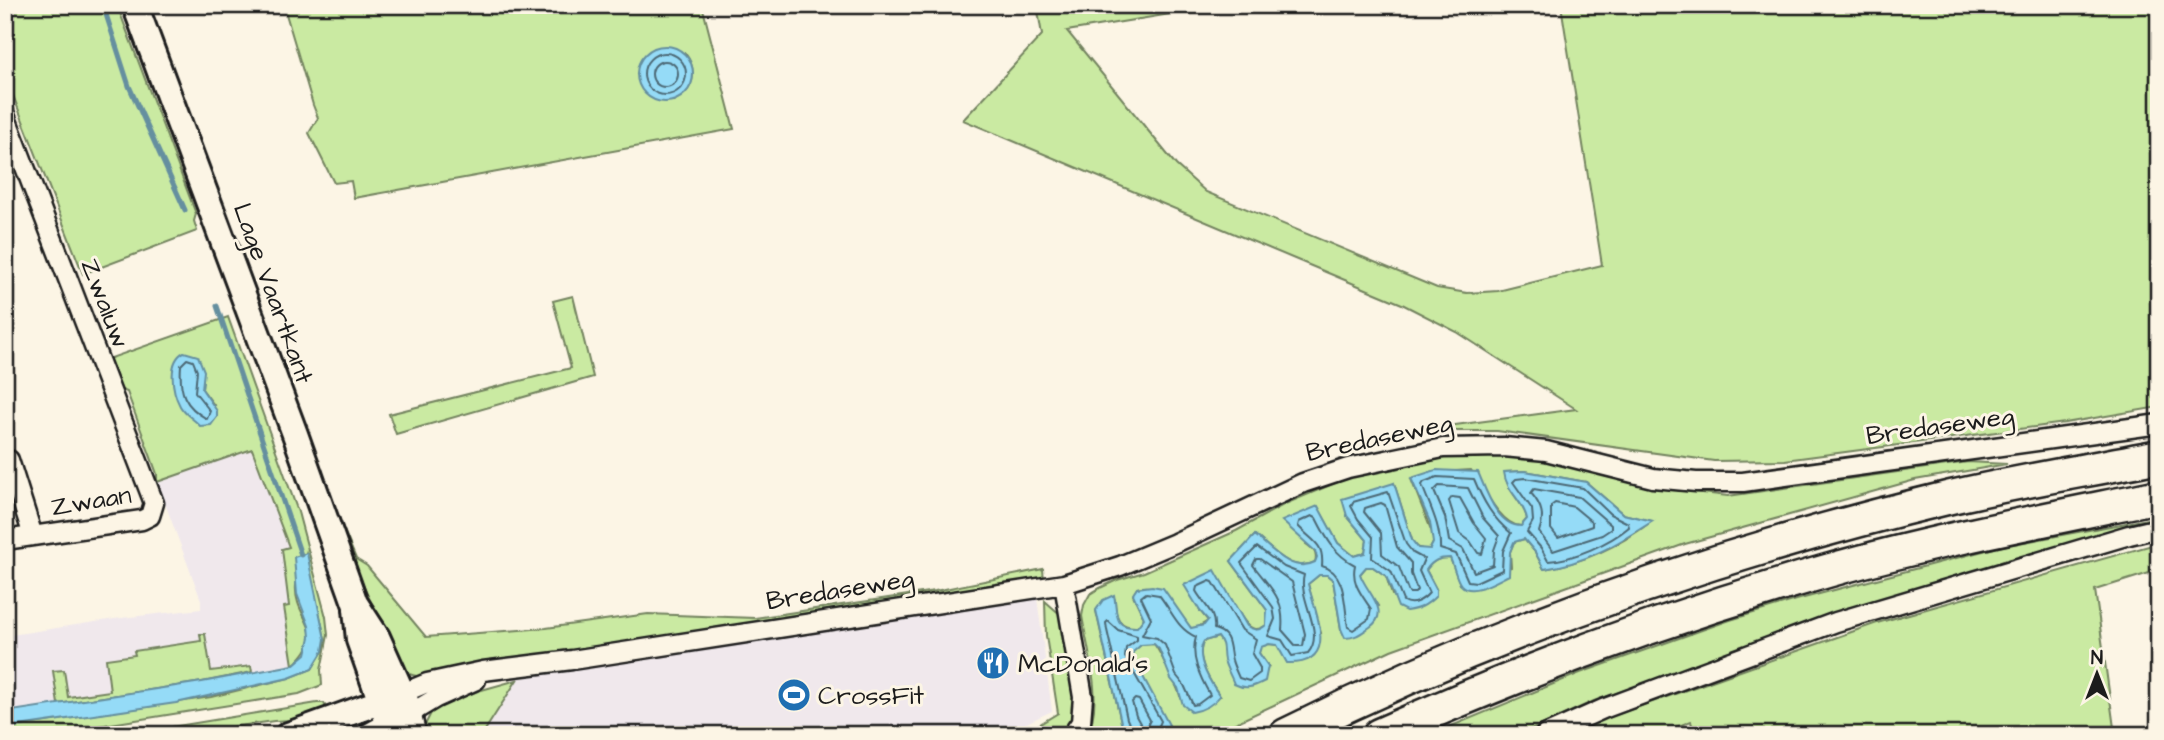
<svg xmlns="http://www.w3.org/2000/svg" width="2164" height="740" viewBox="0 0 2164 740" font-family="'Architects Daughter',sans-serif">
  <style>
    .built { fill: #f0e8ec }
    .green { fill: #caeaa2; stroke: #73835f; stroke-width: 2; fill-rule: evenodd }
    .water { fill: #95dbf7; stroke: #658f9f; stroke-width: 2 }
    .lines { fill: none; stroke-linecap: round; stroke-linejoin: round }
    .shore { stroke: #4c6874; stroke-width: 2 }
    .stream { stroke: #658f9f; stroke-width: 5 }
    .street-casing { stroke: #1c1c1c; stroke-width: 23 }
    .secondary-casing { stroke: #1c1c1c; stroke-width: 30 }
    .highway-casing { stroke: #1c1c1c; stroke-width: 37 }
    .street { stroke: #fcf5e5; stroke-width: 18 }
    .secondary { stroke: #fcf5e5; stroke-width: 24 }
    .highway { stroke: #fcf5e5; stroke-width: 32 }
    .labels { text-anchor: middle; stroke-width: 6; stroke-linejoin: round; paint-order: stroke }
    .street-label { font-size: 26px; fill: #1c1c1c; stroke: #fcf5e5 }
    .poi-label { font-size: 26px; fill: #1c1c1c; stroke: #fcf5e5; text-anchor: start }
  </style>
  <rect width="100%" height="100%" fill="#fcf5e5"/>
  <filter id="ink" filterUnits="userSpaceOnUse"><feTurbulence type="fractalNoise" baseFrequency=".0143" numOctaves="2"/><feDisplacementMap in="SourceGraphic" scale="14" xChannelSelector="R" yChannelSelector="G"/><feConvolveMatrix kernelMatrix="1 2 1 2 8 2 1 2 1" color-interpolation-filters="sRGB"/></filter>
  <g filter="url(#ink)">
    <path class="built" d="M252 449 289 547 303 666 5 721V636L121 618 201 609V600L157 482Z
      M1037 598 1052 711 1001 735H412L514 679Z"/>
    <path class="green" d="M5 5H117L196 214 194 221 197 231 83 274 5 75Z
      M293 5H702L734 129 354 198 351 181 334 183 309 133 318 118 313 105 284 7ZM685 53C699 71 694 92 673 101L637 74 641 60Z
      M1037 5H1225L1067 31 1176 165 1206 192 1437 288 1467 293 1498 291 1602 265 1561 5H2159V407L2065 423 1785 460 1714 461 1497 431H1410L1576 409 1457 332 1402 304 963 120 1042 35Z
      M573 296 593 377 396 434 389 414 571 368 553 301Z
      M228 317 298 512 326 617 328 635 321 670 322 685 299 694 42 735H5V728L211 697 289 678 312 669 323 651 325 639 306 553C303 563 297 575 296 585 293 620 332 630 293 665L284 607 289 606 282 549 289 547 252 449 157 482V474L127 392 119 389 108 359ZM173 375 203 378 202 389 214 405 196 420C178 405 176 398 173 375Z
      M1532 454 1668 489 1728 496 1968 462 2007 464 1915 480 1685 544 1391 650 1210 735H1155L1165 731 1132 656V652L1141 645 1154 644C1158 648 1179 690 1180 696H1220C1210 682 1194 657 1204 641L1218 637 1224 644V659L1268 666 1259 653 1260 647 1269 644 1277 645 1321 633 1308 584 1319 575H1327L1333 580 1341 629 1378 606 1364 585 1360 574 1366 567H1373L1386 576 1392 595 1436 589 1426 570C1433 560 1438 558 1450 558L1460 584 1511 567 1510 552 1514 542 1524 539 1535 552 1544 569C1583 563 1621 545 1652 521L1623 514 1586 482 1525 471 1505 472C1505 491 1524 501 1527 519L1521 526C1501 526 1482 486 1471 470L1455 471 1411 479 1433 535V543L1430 549C1420 550 1417 548 1412 540L1394 483 1347 516 1367 540 1365 553 1354 556 1338 543 1318 507 1306 544C1313 549 1318 553 1315 562 1292 574 1272 549 1255 535L1231 561 1267 610 1266 625C1250 638 1242 617 1233 604L1200 611 1208 621 1196 628H1191C1174 610 1167 580 1137 588L1133 595 1144 618 1138 627C1119 628 1115 617 1115 600L1096 611 1121 722 1125 731 1132 735H1086C1105 706 1087 648 1082 616L1084 605 1090 594 1100 588 1117 580 1144 572 1236 531 1285 504 1361 472 1441 455Z
      M2159 517V523L1871 604 1594 701 1520 735H1430L1580 673 1730 620 1800 599 2002 546Z
      M343 528 356 559 367 566 426 637 546 628 648 614 755 618 935 591 1043 569 1044 581 423 678 409 674 393 661 378 616 341 542Z
      M2159 543V570L2095 590 2115 735H1694L1691 721 1656 735H1568L1601 720 1877 623Z
      M1045 601 1062 616 1077 692 1074 719 1065 730 1055 735H1022L1058 713 1046 636Z
      M200 634H205L211 671 251 666 252 672 202 682 58 704 53 671 64 670 68 697 110 691 106 659 135 655 134 651 201 641Z
      M517 680 482 735H424L423 729 433 709 478 691Z
      M317 703H324L327 710 309 719 274 721 218 729 216 735H123Z"/>
    <path class="water" d="M637 74a28 28 0 1 1 56 0a28 28 0 1 1-56 0Z
      M184 352 198 356 204 371 202 389 217 411V417L211 425 200 426C194 419 185 415 180 406 172 391 167 361 184 352Z
      M1436 470 1478 472C1486 490 1497 526 1521 526L1527 519C1524 501 1506 492 1504 472L1525 471 1586 482 1623 514 1653 521C1617 544 1587 563 1544 569L1535 552 1524 539 1514 542 1510 552 1509 575C1498 580 1472 597 1461 585 1456 579 1454 566 1450 558 1439 558 1433 560 1426 570L1436 589V596C1426 606 1419 609 1406 611L1398 607 1386 576 1373 567H1366L1360 574C1366 592 1392 612 1370 627 1361 633 1356 638 1345 638L1341 629 1333 580 1327 575H1319L1308 584C1316 615 1340 665 1287 663L1277 645 1269 644 1261 647 1259 653 1268 666 1265 681C1253 687 1246 690 1234 684 1231 676 1226 668 1224 660 1222 651 1225 645 1218 637L1204 641C1194 657 1210 682 1220 696 1213 705 1203 710 1192 712L1183 705 1178 688 1171 679 1159 649 1154 644 1141 645 1133 652 1132 656 1169 725C1162 735 1137 740 1126 732 1125 730 1122 724 1121 722L1096 610 1103 600 1114 595C1118 613 1112 628 1137 627L1144 618 1133 594 1137 588 1152 586 1163 588 1191 628 1204 625 1208 620 1200 611 1184 585 1215 570 1247 626C1255 631 1259 631 1266 625L1267 610 1231 561 1255 535C1272 549 1292 574 1315 562L1317 557 1315 551 1282 521 1318 506 1338 543 1354 556 1365 553 1367 540 1347 516 1342 499 1394 483 1412 540 1418 548 1430 549 1433 543 1430 522 1411 478Z
      M307 553 325 639 323 651 312 669 289 678 176 703 5 728V712L202 682 293 665 306 654 310 637 309 626 297 594 294 557Z"/>
    <g class="lines">
      <path class="shore" d="M644 74a21 21 0 1 1 42 0a21 21 0 1 1-42 0Z
        M652 74a13 13 0 1 1 26 0a13 13 0 1 1-26 0Z
        M187 359 193 361 197 371 195 392 210 411 207 419C184 406 179 392 181 365Z
        M1437 477 1474 479C1483 501 1493 519 1511 533L1503 551 1502 570 1476 582 1468 581 1456 554 1440 549C1441 526 1430 507 1422 485L1424 482Z
        M1525 478 1583 488 1610 514 1628 523 1629 527C1610 543 1573 560 1548 561L1541 548 1527 532 1533 521 1532 509 1513 482 1516 479Z
        M1439 486 1468 488 1483 518 1499 536 1494 550 1493 565 1474 572 1463 549 1449 541 1445 517 1434 491Z
        M1534 489 1579 497 1611 525V529L1602 535 1553 551 1539 532C1545 516 1542 506 1531 493Z
        M1388 492 1406 544 1413 553 1424 559 1419 571 1429 593C1423 600 1412 607 1403 601L1391 571 1372 558 1373 537 1358 519 1351 506 1353 502Z
        M1452 497 1460 498 1474 523 1486 538 1482 554 1478 553 1470 541 1459 533 1449 501Z
        M1381 503 1385 505 1397 547 1411 563V574L1417 590 1415 593H1409L1399 567 1382 554 1381 533 1364 512 1365 508Z
        M1555 503 1574 507 1592 522V526L1558 538 1551 529V506Z
        M1312 516 1316 518C1326 538 1335 555 1355 565 1351 583 1361 594 1371 609L1369 619 1353 630 1348 627C1344 606 1347 572 1322 566 1324 543 1313 542 1298 526L1299 522Z
        M1257 547 1284 567 1304 575C1297 599 1326 632 1308 653L1292 656 1282 640 1268 636 1275 619 1273 607 1241 563Z
        M1256 559H1260L1292 582 1305 634 1303 646H1296L1282 630C1285 598 1271 589 1253 565Z
        M1210 581 1213 582 1242 630 1256 639 1252 654 1260 668V673L1249 681 1239 678C1236 671 1232 663 1231 656 1229 642 1229 633 1214 629 1216 613 1204 605 1196 591L1197 587Z
        M1146 593 1159 595C1172 611 1177 629 1196 637 1190 657 1200 677 1210 695L1198 704 1193 705 1184 685 1176 675 1165 645 1157 638 1142 635 1151 618 1141 597Z
        M1135 699 1139 700 1150 720 1146 728 1142 727 1136 716 1132 702Z
        M1134 735 1127 719 1107 630 1106 623 1108 621 1118 630 1137 636V640L1126 648 1125 657 1161 721 1155 735"/>
      <path class="stream" d="M103 5 129 86 185 210
        M217 306 301 555"/>
      <defs>
        <path id="street" d="M5 115 154 503 150 516 142 520 5 540
          M9 460 33 536
          M1064 584 1083 697 1081 722 1072 735
          M403 693 427 683 483 671 572 660 1064 584 1120 566 1175 543 1303 483 1348 468 1443 448 1504 447 1546 451 1653 478 1696 482H1743L2159 424
          M417 735 411 713 436 698 476 680
          M1545 735 1603 709 1836 622 2129 535 2159 528"/>
        <path id="secondary" d="M135 5 295 434 355 603 377 637 411 713 371 735
          M356 609 359 640 389 725
          M288 735 396 696"/>
        <path id="highway" d="M1286 735C1497 630 1722 552 1951 497 2020 481 2090 470 2159 456
          M1379 735C1524 670 1674 615 1827 571 1936 540 2048 519 2159 496"/>
      </defs>
      <use href="#street" class="street-casing"/>
      <use href="#secondary" class="secondary-casing"/>
      <use href="#highway" class="highway-casing"/>
      <use href="#street" class="street"/>
      <use href="#secondary" class="secondary"/>
      <use href="#highway" class="highway"/>
    </g>
  </g>
  <defs>
    <symbol id="restaurant-disc" viewBox="-11 -11 22 22"><circle r="9.5" fill="#1f6fb2" stroke="#fcf5e5"/><path d="M-5-6h1v4h1v-4h1v4h1v-4h1v5L-1.5 .5V6h-2V.5L-5-1ZM5-6V6H3V1.5H1.5Q1.5-4 5-6Z" fill="#fff"/></symbol>
    <symbol id="stadium-disc" viewBox="-11 -11 22 22"><circle r="9.5" fill="#1f6fb2" stroke="#fcf5e5"/><path d="M0-5a6.5 5 0 1 0 0 10a6.5 5 0 1 0 0-10ZM-3.5-1.8h7v3.6h-7Z" fill="#fff"/></symbol>
  </defs>
  <g fill-rule="evenodd">
    <use href="#restaurant-disc" x="974" y="644" width="38" height="38"/>
    <use href="#stadium-disc" x="775" y="676" width="38" height="38"/>
  </g>
  <g class="labels">
    <g class="street-label">
      <text transform="translate(274 293) rotate(70)" y="9">Lage Vaartkant</text>
      <text transform="translate(106 303) rotate(69)" y="9">Zwaluw</text>
      <text transform="translate(1940 425) rotate(-8)" y="9">Bredaseweg</text>
      <text transform="translate(1379 437) rotate(-12)" y="9">Bredaseweg</text>
      <text transform="translate(91 500) rotate(-9)" y="9">Zwaan</text>
      <text transform="translate(840 589) rotate(-9)" y="9">Bredaseweg</text>
    </g>
    <g class="poi-label">
      <text x="1018" y="672">McDonald's</text>
      <text x="818" y="704">CrossFit</text>
    </g>
  </g>
  <rect width="2164" height="740" fill="none" stroke="#fcf5e5" stroke-width="28"/>
  <rect x="14" y="14" width="2136" height="712" fill="none" stroke="#1c1c1c" stroke-width="2.5" filter="url(#ink)"/>
  <g transform="translate(2097 674)" stroke="#fcf5e5" stroke-width="5" paint-order="stroke">
  <path d="M0-5L12 26L0 18L-12 26Z" fill="#1c1c1c"/>
  <text y="-10" font-size="19" font-weight="bold" text-anchor="middle" fill="#1c1c1c">N</text>
  </g>
</svg>
